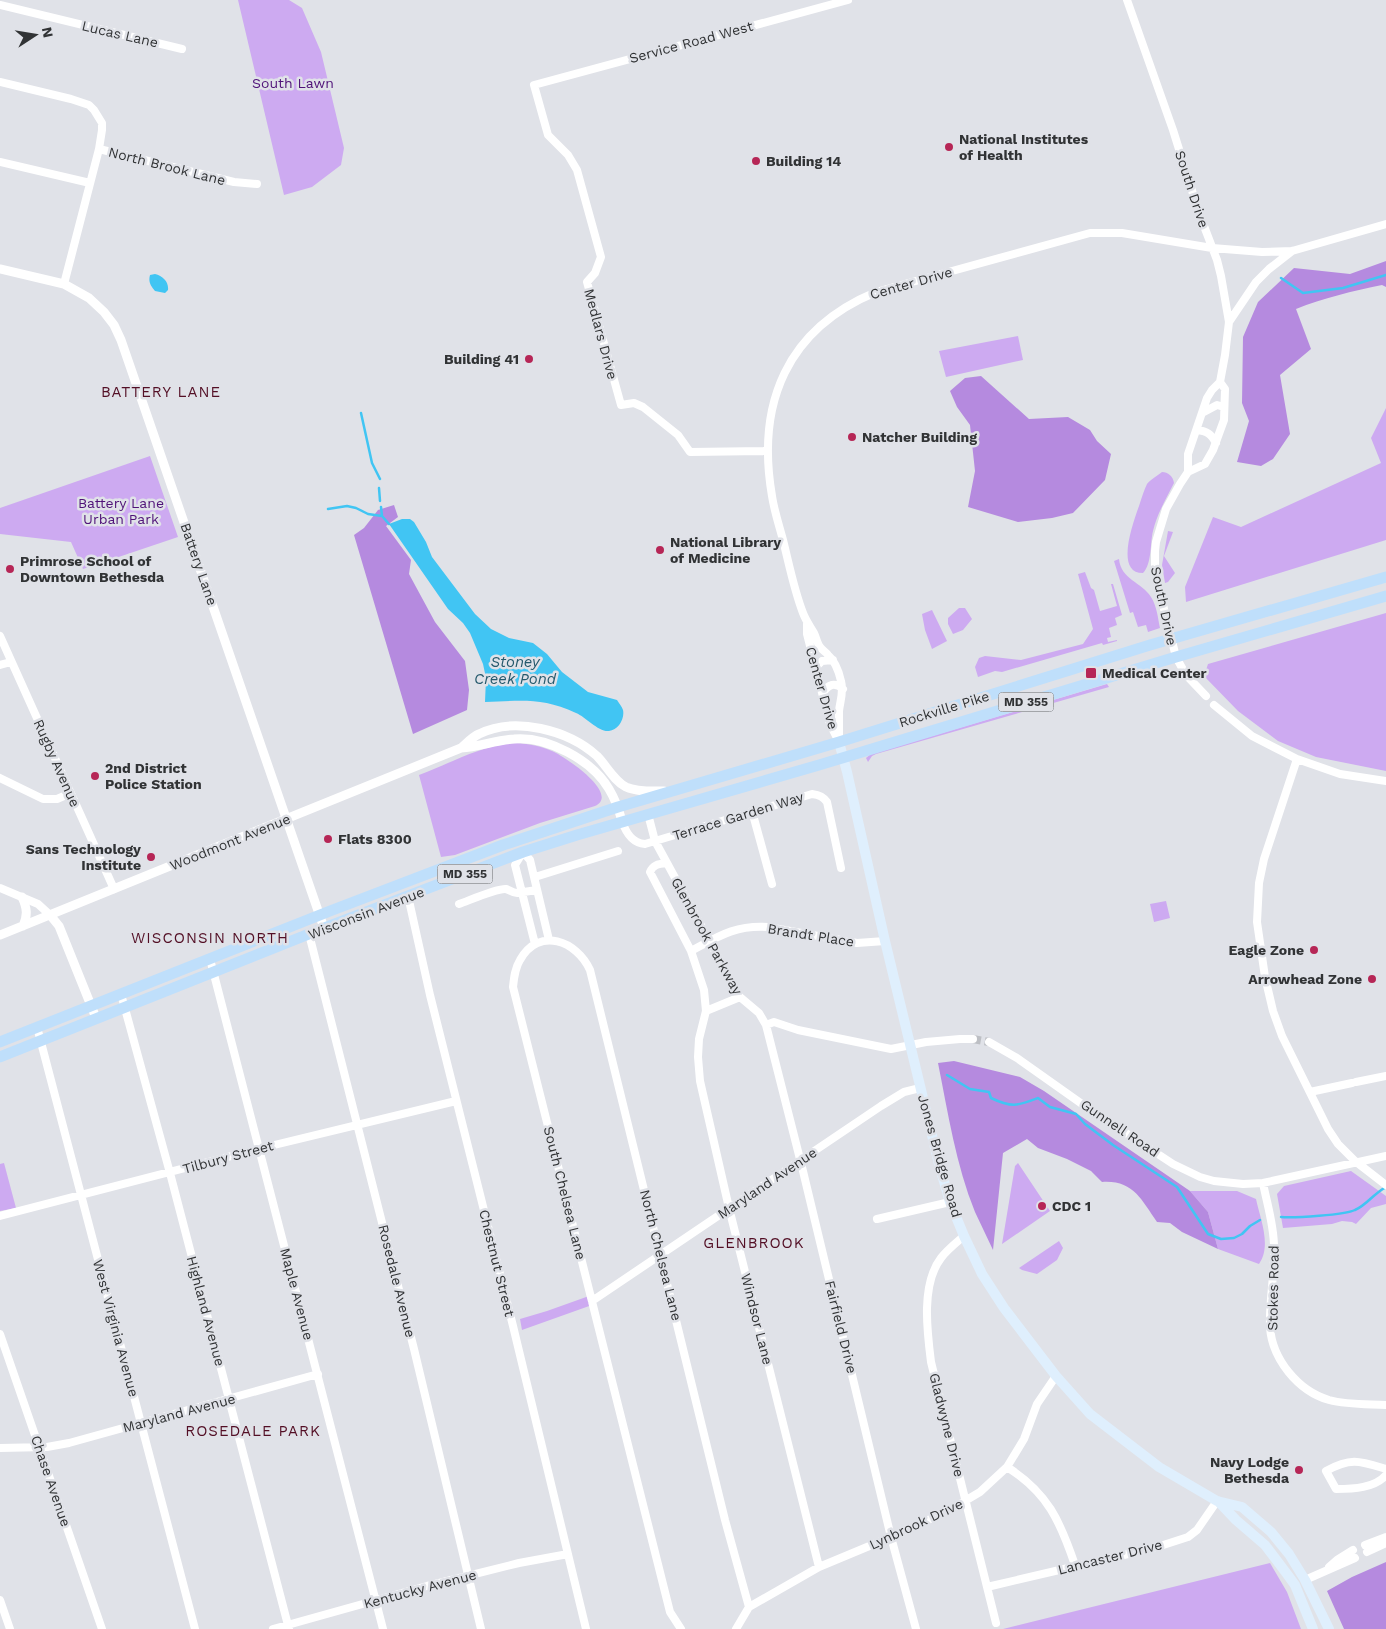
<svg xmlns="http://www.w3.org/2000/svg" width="1386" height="1629" viewBox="0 0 1386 1629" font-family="'Work Sans',sans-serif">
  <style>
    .green { fill: #cdaaf1 }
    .forest { fill: #b58adf }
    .water { fill: #41c5f3 }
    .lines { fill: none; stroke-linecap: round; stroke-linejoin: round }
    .stream { stroke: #41c5f3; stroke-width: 2.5 }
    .minor-tunnel { stroke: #bdbfc4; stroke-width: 8; stroke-dasharray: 8 4; stroke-linecap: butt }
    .minor { stroke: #fff; stroke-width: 8 }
    .tertiary { stroke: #fff; stroke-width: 9 }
    .secondary { stroke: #dfeffd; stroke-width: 10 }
    .primary { stroke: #bfdffb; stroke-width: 11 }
    .poi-dot { fill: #b62656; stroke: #e0e2e8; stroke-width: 2 }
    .labels { text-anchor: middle; stroke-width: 5; stroke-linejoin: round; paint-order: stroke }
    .shield { fill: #e0e2e8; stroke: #66686b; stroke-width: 1 }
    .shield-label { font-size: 12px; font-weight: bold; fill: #313335 }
    .street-label { font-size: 14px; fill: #313335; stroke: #e0e2e8 }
    .park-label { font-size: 14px; fill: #4f1278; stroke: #e0e2e8 }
    .poi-label { font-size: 14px; font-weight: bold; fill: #313335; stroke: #e0e2e8; text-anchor: start }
    .neighbourhood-label { font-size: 15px; letter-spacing: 1px; fill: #530f25; stroke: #e0e2e8 }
    .water-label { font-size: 15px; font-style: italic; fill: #25596c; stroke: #e0e2e8 }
  </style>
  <rect width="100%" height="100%" fill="#e0e2e8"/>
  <path class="green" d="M238 0H289L302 8 321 52 344 148 341 165 312 187 284 195Z
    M1018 336 1023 360 946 377 939 351Z
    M1386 408V540L1186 602 1185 587 1213 517 1241 527 1381 463 1371 438Z
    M150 456 178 537 83 569 71 542 0 534V508Z
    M1162 472C1168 472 1173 476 1174 483 1166 499 1157 514 1153 531 1150 543 1152 564 1143 573 1113 573 1135 518 1140 503 1142 497 1144 490 1147 484 1150 480 1157 476 1162 472Z
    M1168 531 1173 532 1164 556 1175 573 1168 582 1165 583 1162 565Z
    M1119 559C1121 580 1142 582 1151 597 1157 606 1158 619 1160 628L1148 632 1146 625 1138 627 1133 612 1130 613 1114 561Z
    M1085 572 1091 588 1094 590 1100 611 1117 606 1111 584H1113L1122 615 1115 618 1117 625 1109 628 1111 637 1107 638 1108 642 1117 640V641L1103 645 1102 643 1002 672 995 671 978 677 975 667 979 658 985 656 1021 660 1083 644 1093 629 1078 574Z
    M959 608H965L972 619 963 630 953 634 948 624V618Z
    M932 610 947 641 932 649 925 630 922 614Z
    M1386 613V771L1316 757 1278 741 1238 711 1204 676 1208 664Z
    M1107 684 1109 687 876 754 872 756 868 762 866 758 871 754Z
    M517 743C530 744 540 746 552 751 564 756 621 794 595 806L540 823 455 855 441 857 419 775C451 763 483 744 517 743Z
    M1166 901 1170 918 1154 922 1150 904Z
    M4 1163 16 1208 0 1211V1164Z
    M1018 1163 1050 1211 1002 1244 1015 1166Z
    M1351 1171 1386 1196V1204L1371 1208 1356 1224 1352 1222 1342 1221 1332 1224 1283 1228 1277 1194 1284 1186Z
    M1190 1191H1237L1256 1199C1260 1218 1272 1246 1259 1264L1218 1249 1208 1212Z
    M1059 1241 1063 1248 1057 1260 1037 1274 1022 1270 1019 1268Z
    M589 1296 592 1305 522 1330 520 1319 547 1311Z
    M1270 1563 1287 1592 1301 1629H1003Z"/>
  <path class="forest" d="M1386 261V287L1382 285C1353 291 1323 298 1296 309L1311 349 1280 375 1290 434 1273 459 1261 466 1237 462 1249 421 1242 403 1243 337 1258 302 1294 268 1350 274Z
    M981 376 1029 419 1068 417 1090 430 1097 441 1111 454 1105 480 1073 513 1052 518 1018 522 968 507 975 471 970 425 957 407 950 391 965 378Z
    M394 505 398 517 386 526 411 560 409 574 435 622 465 661 469 690 467 710 413 734 354 535 364 528 378 510Z
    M954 1061 1020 1077 1044 1091 1190 1191 1208 1212 1218 1249 1182 1232 1170 1223 1157 1222C1141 1199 1133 1180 1102 1182L1091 1171 1067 1159 1038 1148 1027 1139 1003 1153 993 1250C987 1237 981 1225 975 1212 956 1165 948 1113 938 1063Z
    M1386 1562V1629H1344L1327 1591 1352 1577Z"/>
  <path class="water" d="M155 274C163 276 169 282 168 290L165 293 155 291C151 286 148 282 150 275Z
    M402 519H410L414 522 426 542 432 557 475 614 491 629 509 638 533 643 547 654 562 672 588 692 617 700C619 703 622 707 623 710 625 719 618 730 609 731 598 732 586 717 576 713 541 697 521 701 485 702L486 678 483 664 470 633 463 623 448 609 389 524Z"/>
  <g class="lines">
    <path class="stream" d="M1281 278 1303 293 1343 288 1386 275
      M361 413 372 463 380 479
      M379 488 380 501
      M381 507 382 516
      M328 509 347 506 356 508 368 514 382 516 389 524
      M947 1075 970 1089 989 1092 991 1098C1012 1108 1017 1106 1038 1098L1050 1107 1076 1114 1085 1124 1113 1145 1177 1187 1208 1234 1221 1239 1234 1238 1242 1234 1250 1226 1260 1220
      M1281 1217C1294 1218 1345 1215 1355 1210 1367 1205 1374 1193 1386 1187"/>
    <path class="minor-tunnel" d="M973 1039 989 1042"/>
    <path class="minor" d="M1127 0 1173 130 1199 213 1217 260 1221 276 1229 322 1225 355 1220 382 1212 390 1207 398 1188 454V472
      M0 5 182 49
      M0 82 71 99 89 105 94 110 102 123V130L99 149 64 284
      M99 149 234 182 257 184
      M0 162 90 183
      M1229 322 1256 282 1269 269 1292 251
      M1202 413 1217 405 1224 407
      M1197 430C1207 431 1211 434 1216 443
      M768 451 690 452 678 435 643 407 634 403 621 405 587 282 595 273 601 257 577 170 568 155 548 135 534 85 848 0
      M807 624V634L830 724 838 740
      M0 636 114 889
      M0 665 11 662
      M816 667 822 661 833 660
      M823 693C828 684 835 682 843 689
      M1206 696 1186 675 1176 657 1155 573V551L1156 542 1166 509 1180 484 1188 472 1205 464 1213 450 1224 420 1225 389 1220 382
      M1214 705 1252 736 1297 759 1340 774 1386 781
      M839 742C839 732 839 721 839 711 840 701 844 692 841 681 839 672 836 662 828 655 826 652 822 650 820 647 817 643 816 637 814 633 810 626 806 621 803 613 794 590 789 564 783 540 779 525 774 510 772 496 756 403 787 329 876 292L1090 233H1122L1212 248 1262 252 1292 251 1386 224
      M1297 759 1264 859 1259 883 1257 922 1265 977 1273 1011 1282 1036 1328 1129 1338 1144 1355 1161 1386 1185
      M0 778 43 799H57L71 793
      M752 811 772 884
      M648 814 655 841 740 997 759 1013 766 1025 774 1022 798 1030 891 1049 926 1042 960 1039H973
      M622 821C626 833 632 843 645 844L812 794C820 795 823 797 827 802L841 868
      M666 863C658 864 653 865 650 872L691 951 704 990 706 1011 699 1039 698 1057 700 1081 729 1208 819 1567
      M535 877 618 851
      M0 888 38 904 50 915
      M408 896 430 995 513 1326 586 1629
      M459 904C468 901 497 888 506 889 510 890 512 893 517 893L537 890
      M309 934 414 1349 481 1629
      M535 944 515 865 523 852 530 860 549 940
      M691 951C719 936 735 925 768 927L857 943 885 941
      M210 959 383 1629
      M121 994 170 1173 289 1629
      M706 1011 740 997
      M766 1025 802 1167 891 1537 916 1629
      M37 1027 195 1629
      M989 1042 1017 1058 1082 1104 1173 1164 1200 1177 1214 1181 1243 1184 1263 1183 1386 1156
      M1356 1082 1386 1076
      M1310 1092 1352 1083
      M1263 1183C1267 1204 1274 1225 1274 1247 1275 1274 1269 1300 1270 1327 1272 1359 1298 1391 1329 1400 1348 1405 1367 1404 1386 1405
      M0 1216 266 1147 456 1101
      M877 1219 950 1202
      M964 1236C956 1243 947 1250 941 1258 921 1284 927 1331 931 1362L996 1623
      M592 1301 881 1106 904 1092 920 1088
      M0 1334 102 1629
      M0 1448 47 1447 69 1443 318 1374
      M1007 1467C1048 1493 1060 1521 1075 1565
      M1386 1469C1360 1461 1351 1457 1326 1471L1336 1489C1353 1489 1375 1488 1386 1475
      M1365 1545 1386 1537
      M1367 1552 1386 1543
      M1329 1567 1337 1560 1353 1550
      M1305 1580 1355 1558
      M987 1587 1154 1548 1188 1537 1197 1530 1217 1501
      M0 1600 10 1629
      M273 1629 427 1586 519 1563 568 1554
      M681 1629 670 1612 513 987C514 977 515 968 520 960 539 926 577 941 590 970L725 1520 749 1607
      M736 1629 749 1607 819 1567 891 1537 948 1511 980 1492 1007 1467 1024 1439 1037 1404 1056 1376"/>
    <path class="tertiary" d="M0 269 64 284 89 298 104 312 114 325 121 340 324 928
      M461 748C479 747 496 740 514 739 547 736 592 760 609 789 615 799 619 810 622 821
      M22 897C27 908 28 915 23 926
      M50 915 59 926 96 1018
      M0 935 461 748C466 744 472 737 479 734 515 716 568 730 597 756 606 765 614 781 626 787 637 792 651 791 664 791"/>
    <path class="secondary" d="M839 742 847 772 885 941 939 1164 950 1202 964 1236 982 1274 1004 1308 1056 1376 1090 1414 1159 1467 1217 1501 1242 1507 1271 1532 1289 1554 1305 1580 1329 1629
      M1218 1501 1236 1520 1265 1545 1287 1574 1295 1585 1313 1629"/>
    <path class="primary" d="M0 1042 330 911 503 845 618 807 839 742 1150 645 1386 577
      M0 1057 324 928 523 852 577 835 819 765 1176 657 1386 596"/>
  </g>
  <g class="poi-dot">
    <circle cx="949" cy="147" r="5"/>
    <circle cx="756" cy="161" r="5"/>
    <circle cx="529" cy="359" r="5"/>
    <circle cx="852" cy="437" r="5"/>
    <circle cx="660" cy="550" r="5"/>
    <circle cx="10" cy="569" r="5"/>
    <rect x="1085" y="667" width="12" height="12" rx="2.5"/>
    <circle cx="95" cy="776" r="5"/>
    <circle cx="328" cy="839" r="5"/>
    <circle cx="151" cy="857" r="5"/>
    <circle cx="1314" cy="950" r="5"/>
    <circle cx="1372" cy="979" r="5"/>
    <circle cx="1042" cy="1206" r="5"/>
    <circle cx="1299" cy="1470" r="5"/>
  </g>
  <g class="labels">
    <g class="shield">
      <rect x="998.5" y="692.5" width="55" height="19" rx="4"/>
      <rect x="437.5" y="864.5" width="55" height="19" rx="4"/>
    </g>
    <g class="shield-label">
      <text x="1026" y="706">MD 355</text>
      <text x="465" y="878">MD 355</text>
    </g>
    <g class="street-label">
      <text transform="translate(120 34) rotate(13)" y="5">Lucas Lane</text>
      <text transform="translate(691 42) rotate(-15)" y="5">Service Road West</text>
      <text transform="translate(167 166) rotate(14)" y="5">North Brook Lane</text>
      <text transform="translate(1192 189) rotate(72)" y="5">South Drive</text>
      <text transform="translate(911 283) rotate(-16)" y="5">Center Drive</text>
      <text transform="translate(601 334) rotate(75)" y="5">Medlars Drive</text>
      <text transform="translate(199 564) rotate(71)" y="5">Battery Lane</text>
      <text transform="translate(1164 606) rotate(78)" y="5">South Drive</text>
      <text transform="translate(822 688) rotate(74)" y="5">Center Drive</text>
      <text transform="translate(944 709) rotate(-17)" y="5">Rockville Pike</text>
      <text transform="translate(57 763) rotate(66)" y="5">Rugby Avenue</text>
      <text transform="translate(738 816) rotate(-17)" y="5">Terrace Garden Way</text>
      <text transform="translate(230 842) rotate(-22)" y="5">Woodmont Avenue</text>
      <text transform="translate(366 913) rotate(-21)" y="5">Wisconsin Avenue</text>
      <text transform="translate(811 935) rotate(9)" y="5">Brandt Place</text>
      <text transform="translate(707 936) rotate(61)" y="5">Glenbrook Parkway</text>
      <text transform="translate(1120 1128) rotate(34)" y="5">Gunnell Road</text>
      <text transform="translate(940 1156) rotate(74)" y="5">Jones Bridge Road</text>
      <text transform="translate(228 1157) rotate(-15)" y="5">Tilbury Street</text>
      <text transform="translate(767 1183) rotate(-34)" y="5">Maryland Avenue</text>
      <text transform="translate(565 1193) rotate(76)" y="5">South Chelsea Lane</text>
      <text transform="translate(661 1255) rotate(76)" y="5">North Chelsea Lane</text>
      <text transform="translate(497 1263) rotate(76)" y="5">Chestnut Street</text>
      <text transform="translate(397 1281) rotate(76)" y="5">Rosedale Avenue</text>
      <text transform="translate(1273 1288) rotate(-89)" y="5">Stokes Road</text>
      <text transform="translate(297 1294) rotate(75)" y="5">Maple Avenue</text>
      <text transform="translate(206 1311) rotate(75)" y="5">Highland Avenue</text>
      <text transform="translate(757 1319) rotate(76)" y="5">Windsor Lane</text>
      <text transform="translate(841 1327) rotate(76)" y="5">Fairfield Drive</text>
      <text transform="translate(116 1328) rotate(75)" y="5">West Virginia Avenue</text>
      <text transform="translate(179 1413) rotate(-15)" y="5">Maryland Avenue</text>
      <text transform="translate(947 1425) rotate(76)" y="5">Gladwyne Drive</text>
      <text transform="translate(51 1481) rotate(71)" y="5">Chase Avenue</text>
      <text transform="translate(916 1524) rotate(-25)" y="5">Lynbrook Drive</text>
      <text transform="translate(1110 1557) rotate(-14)" y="5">Lancaster Drive</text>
      <text transform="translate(420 1589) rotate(-15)" y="5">Kentucky Avenue</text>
    </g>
    <g class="park-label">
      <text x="293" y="88">South Lawn</text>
      <text x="121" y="508">Battery Lane<tspan x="121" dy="16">Urban Park</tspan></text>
    </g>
    <g class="poi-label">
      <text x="959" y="144">National Institutes<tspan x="959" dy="16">of Health</tspan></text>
      <text x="766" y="166">Building 14</text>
      <text x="519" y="364" text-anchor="end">Building 41</text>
      <text x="862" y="442">Natcher Building</text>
      <text x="670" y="547">National Library<tspan x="670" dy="16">of Medicine</tspan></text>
      <text x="20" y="566">Primrose School of<tspan x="20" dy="16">Downtown Bethesda</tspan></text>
      <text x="1102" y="678">Medical Center</text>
      <text x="105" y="773">2nd District<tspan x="105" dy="16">Police Station</tspan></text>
      <text x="338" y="844">Flats 8300</text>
      <text x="141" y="854" text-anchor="end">Sans Technology<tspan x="141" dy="16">Institute</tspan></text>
      <text x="1304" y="955" text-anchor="end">Eagle Zone</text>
      <text x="1362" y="984" text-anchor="end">Arrowhead Zone</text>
      <text x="1052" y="1211">CDC 1</text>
      <text x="1289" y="1467" text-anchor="end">Navy Lodge<tspan x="1289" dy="16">Bethesda</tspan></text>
    </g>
    <g class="neighbourhood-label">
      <text x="161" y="397">BATTERY LANE</text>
      <text x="210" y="943">WISCONSIN NORTH</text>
      <text x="754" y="1248">GLENBROOK</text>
      <text x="253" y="1436">ROSEDALE PARK</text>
    </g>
    <g class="water-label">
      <text x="515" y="667">Stoney<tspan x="515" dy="17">Creek Pond</tspan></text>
    </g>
  </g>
  <g transform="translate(35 35) rotate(78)" stroke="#e0e2e8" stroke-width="4" paint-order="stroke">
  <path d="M0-4L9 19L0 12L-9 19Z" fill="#313335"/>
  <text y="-8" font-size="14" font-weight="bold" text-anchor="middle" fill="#313335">N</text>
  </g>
</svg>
